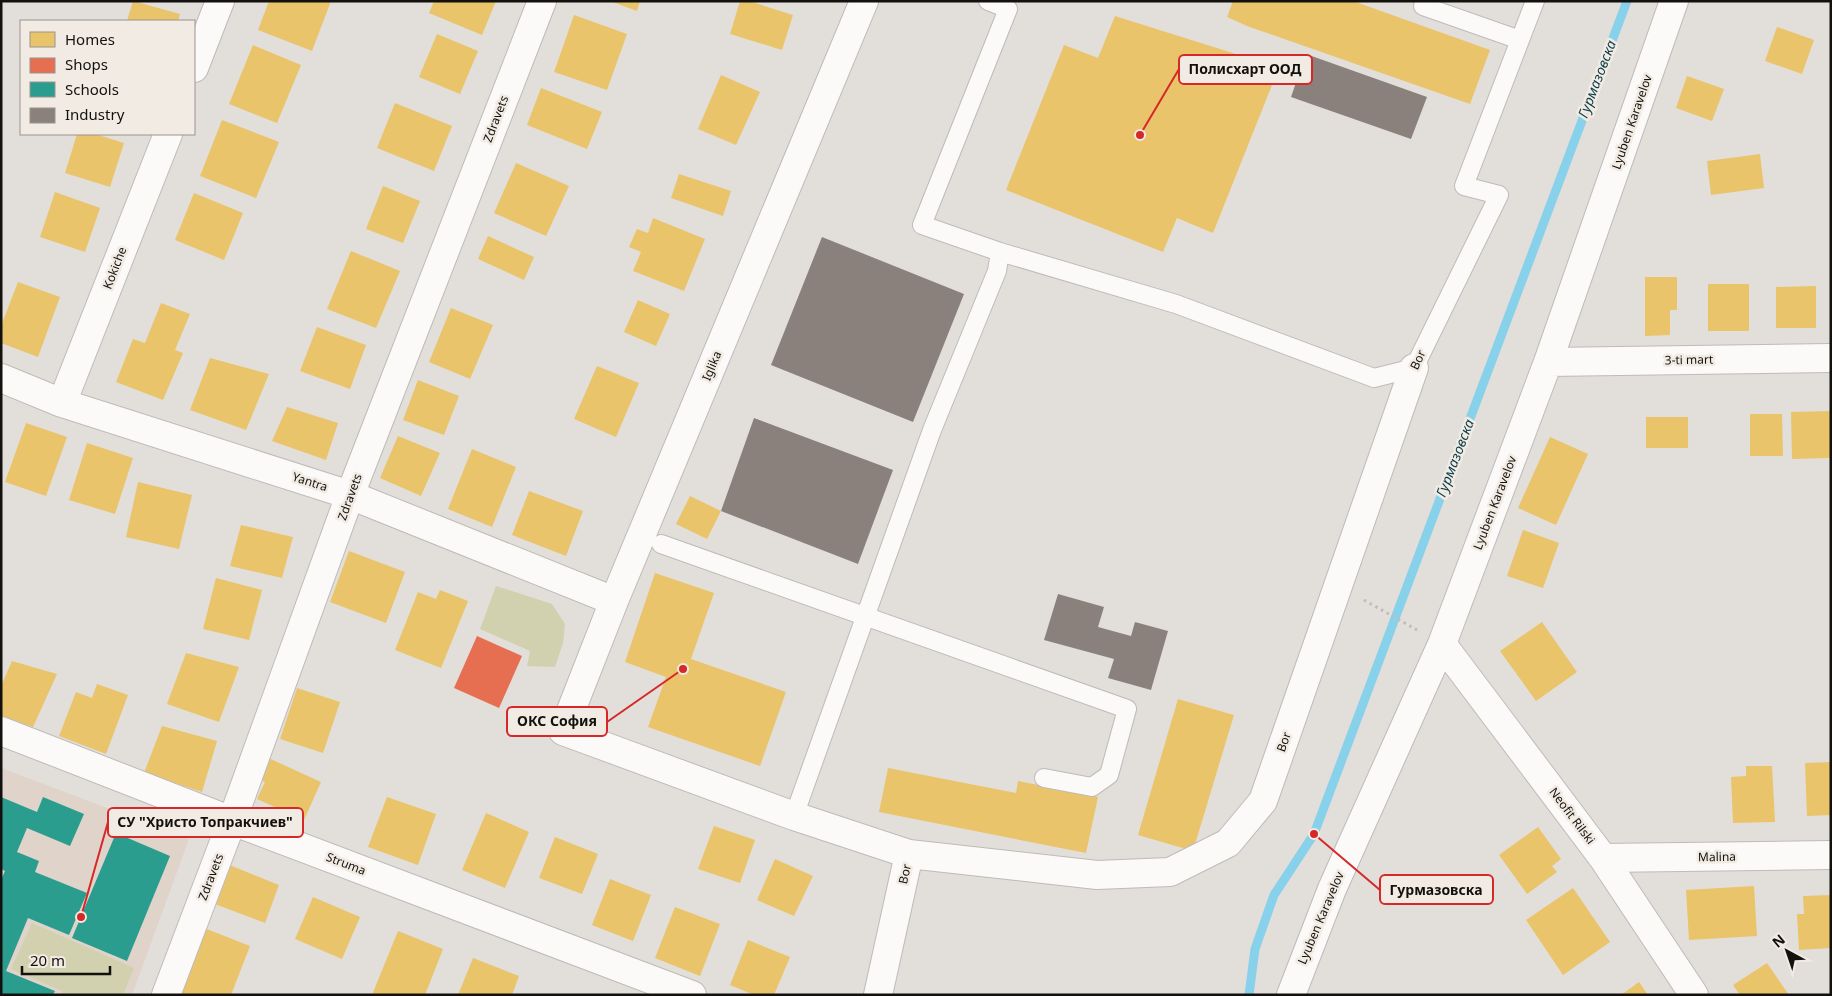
<svg xmlns="http://www.w3.org/2000/svg" width="1832" height="996" viewBox="0 0 1832 996" font-family="'Noto Sans',sans-serif">
  <style>
    .education { fill: #e0d3c9 }
    .green { fill: #d1d1b0 }
    .homes { fill: #e9c46a }
    .shops { fill: #e76f51 }
    .schools { fill: #2a9d8f }
    .industry { fill: #8a817c }
    .lines { fill: none; stroke-linecap: round; stroke-linejoin: round }
    .stream { stroke: #88d1eb; stroke-width: 9 }
    .service-casing { stroke: #bebbb8; stroke-width: 20 }
    .minor-casing { stroke: #bebbb8; stroke-width: 30 }
    .path { stroke: #bebdbb; stroke-width: 3; stroke-dasharray: 2.5 4; stroke-linecap: butt }
    .service { stroke: #fbfaf9; stroke-width: 18 }
    .minor { stroke: #fbfaf9; stroke-width: 28 }
    .labels { text-anchor: middle; stroke-width: 5; stroke-linejoin: round; paint-order: stroke }
    .street-label { font-size: 12px; fill: #13110e; stroke: #f2ebe3 }
    .water-label { font-size: 14px; font-style: italic; fill: #073a49; stroke: #f2ebe3 }
    .leader { fill: none; stroke: #d62828; stroke-width: 2 }
    .callout-dot { fill: #d62828; stroke: #f2ebe3; stroke-width: 2 }
    .callout { fill: #f2ebe3; stroke: #d62828; stroke-width: 2 }
    .callout-label { font-size: 14px; text-anchor: middle; font-weight: bold; fill: #13110e }
  </style>
  <rect width="100%" height="100%" fill="#e2deda"/>
  <path class="education" d="M1 768 189 839 132 995H1Z"/>
  <path class="green" d="M496 586 552 604 565 624 563 643 555 667 527 666 530 651 480 629Z
    M32 923 134 968 123 995H61L62 991 11 969Z"/>
  <path class="homes" d="M133 1 180 14 178 21H127Z
    M269 1H331L312 51 258 30Z
    M434 1H496L482 35 429 13Z
    M610 1H640L637 11Z
    M740 1H749L793 15 782 50 730 34Z
    M1233 1H1353L1490 50 1470 104 1247 26 1227 17Z
    M574 15 627 34 607 90 554 72Z
    M1115 16 1239 55 1274 80 1213 233 1177 218 1163 252 1006 190 1064 45 1098 58Z
    M1777 27 1814 40 1802 74 1765 61Z
    M437 34 478 51 460 94 419 77Z
    M253 45 301 65 277 123 229 104Z
    M721 75 760 92 736 145 698 129Z
    M1687 76 1724 89 1712 121 1676 108Z
    M541 88 602 112 587 149 527 125Z
    M395 103 452 126 434 171 377 148Z
    M222 120 279 142 256 198 200 176Z
    M77 134H95L124 143 110 187 65 173Z
    M1760 154 1764 188 1711 195 1707 161Z
    M516 163 569 186 546 236 494 213Z
    M679 174 731 191 723 216 671 198Z
    M383 186 420 201 403 243 366 229Z
    M55 192 100 208 85 252 40 237Z
    M194 193 243 213 224 260 175 240Z
    M653 218 705 239 684 291 633 271 641 252 629 247 637 229 648 233Z
    M488 236 534 257 524 280 478 259Z
    M351 251 400 271 376 328 327 309Z
    M1645 277H1677V310H1670V335L1645 336Z
    M18 282 60 297 38 357 1 343V326Z
    M1708 284H1749V331H1708Z
    M1816 286V328H1776V287Z
    M638 300 670 314 656 346 624 332Z
    M161 303 190 314 175 350 183 353 163 400 116 382 133 339 145 343Z
    M451 308 493 325 470 379 429 362Z
    M317 327 366 345 350 389 300 371Z
    M210 358 269 374 246 430 190 410Z
    M597 366 639 383 616 437 574 419Z
    M418 380 459 396 444 435 403 420Z
    M287 407 338 423 326 460 272 441Z
    M1830 411V458L1792 459 1791 412Z
    M1750 414H1782L1783 456H1750Z
    M1646 417H1688V448H1646Z
    M26 423 67 437 46 496 5 482Z
    M398 436 440 453 421 496 380 478Z
    M1550 437 1588 454 1556 525 1518 508Z
    M87 443 133 458 115 514 69 500Z
    M472 449 516 467 492 527 448 509Z
    M138 482 192 495 179 549 126 537Z
    M529 491 583 511 566 556 512 535Z
    M690 496 721 511 707 539 676 524Z
    M241 525 293 537 282 578 230 566Z
    M1523 530 1559 543 1543 588 1507 576Z
    M349 551 405 572 386 623 330 602Z
    M655 573 714 593 691 659 786 692 760 766 648 727 666 677 625 662Z
    M216 578 262 590 249 640 203 629Z
    M440 590 468 601 441 668 395 650 418 592 436 599Z
    M1542 622 1577 672 1536 701 1500 651Z
    M186 653 239 667 219 722 167 704Z
    M12 661 57 674 33 727 1 716V686Z
    M97 684 128 695 106 754 59 736 76 692 92 698Z
    M297 688 340 702 323 753 280 739Z
    M1178 699 1234 715 1193 851 1138 835Z
    M162 726 217 741 202 792 144 773Z
    M264 756 321 782 304 820 257 799 265 782 254 777Z
    M1831 762V815L1807 816 1805 763Z
    M1746 766H1772L1775 822 1733 823 1731 777 1746 776Z
    M888 768 1016 793 1018 781 1098 797 1086 853 879 812Z
    M387 797 436 814 418 865 368 847Z
    M486 813 529 832 505 888 462 870Z
    M714 826 755 840 740 883 698 869Z
    M1538 827 1561 859 1552 866 1557 872 1527 894 1499 855Z
    M555 837 598 854 582 894 539 878Z
    M775 859 813 876 794 916 757 900Z
    M227 864 279 885 265 923 212 903Z
    M610 879 651 895 633 941 592 925Z
    M1754 886 1757 936 1689 940 1686 890Z
    M1573 888 1610 942 1563 975 1526 920Z
    M1831 895V948L1799 950 1797 914H1804L1803 896Z
    M313 897 360 917 342 959 295 939Z
    M675 907 720 924 700 976 655 958Z
    M204 928 250 946 231 995H185L178 992Z
    M398 931 443 949 425 995H372Z
    M748 940 790 957 774 995H754L730 985Z
    M473 958 519 976 512 995H458Z
    M1767 963 1789 995H1740L1733 985Z
    M1639 982 1648 995H1621Z"/>
  <path class="shops" d="M477 636 522 656 499 708 454 688Z"/>
  <path class="schools" d="M1 797 37 812 43 797 84 814 70 846 27 828 17 852 39 861 35 872 87 893 69 935 28 918 6 971 55 991 53 995H1V880L5 871 1 869Z
    M116 833 170 856 127 961 72 938Z"/>
  <path class="industry" d="M1306 54 1427 97 1411 139 1291 97Z
    M822 237 964 294 913 422 771 365Z
    M754 418 893 470 858 564 721 511Z
    M1058 594 1104 607 1098 627 1131 636 1135 622 1168 631 1151 690 1108 678 1114 659 1044 640Z"/>
  <g class="lines">
    <path class="stream" d="M1249 995 1255 949 1274 895 1314 834 1627 1"/>
    <defs>
      <path id="service" d="M1425 1 1423 6 1520 40
        M1000 252 1176 304 1374 378 1414 368 1499 195 1464 186 1535 1
        M661 544 1127 709 1109 775 1092 787 1044 778
        M794 816 932 430 997 271 1000 252 922 225 1008 9 988 1"/>
      <path id="minor" d="M864 1 614 601 563 731 794 816 909 854
        M194 68 220 1
        M1548 362 1831 358
        M1 378 62 403 350 495 614 601
        M62 403 168 134
        M1442 644 1603 858 1694 995
        M1 731 232 821 692 995
        M1603 858 1831 855
        M166 995 232 821 350 495 542 1
        M878 995 909 854 1097 875 1170 872 1228 843 1263 801 1414 368
        M1291 995 1332 889 1442 644 1548 362 1674 1"/>
    </defs>
    <use href="#service" class="service-casing"/>
    <use href="#minor" class="minor-casing"/>
    <path class="path" d="M1364 600 1417 630"/>
    <use href="#service" class="service"/>
    <use href="#minor" class="minor"/>
  </g>
  <g class="labels">
    <g class="street-label">
      <text transform="translate(496 119) rotate(-69)" y="4">Zdravets</text>
      <text transform="translate(1632 122) rotate(-71)" y="4">Lyuben Karavelov</text>
      <text transform="translate(115 268) rotate(-69)" y="4">Kokiche</text>
      <text transform="translate(1418 360) rotate(-65)" y="4">Bor</text>
      <text transform="translate(1689 360) rotate(-1)" y="4">3-ti mart</text>
      <text transform="translate(712 366) rotate(-67)" y="4">Iglika</text>
      <text transform="translate(310 482) rotate(18)" y="4">Yantra</text>
      <text transform="translate(350 497) rotate(-70)" y="4">Zdravets</text>
      <text transform="translate(1495 503) rotate(-69)" y="4">Lyuben Karavelov</text>
      <text transform="translate(1284 742) rotate(-71)" y="4">Bor</text>
      <text transform="translate(1572 816) rotate(53)" y="4">Neofit Rilski</text>
      <text transform="translate(1717 857) rotate(-1)" y="4">Malina</text>
      <text transform="translate(346 864) rotate(21)" y="4">Struma</text>
      <text transform="translate(905 874) rotate(-77)" y="4">Bor</text>
      <text transform="translate(211 877) rotate(-69)" y="4">Zdravets</text>
      <text transform="translate(1321 918) rotate(-67)" y="4">Lyuben Karavelov</text>
    </g>
    <g class="water-label">
      <text transform="translate(1597 79) rotate(-69)" y="5">Гурмазовска</text>
      <text transform="translate(1455 458) rotate(-69)" y="5">Гурмазовска</text>
    </g>
  </g>
  <path class="leader" d="M1140 135L1179 69M683 669L607 722M81 917L108 822M1314 834L1380 890"/>
  <g class="callout-dot">
    <circle cx="1140" cy="135" r="5"/>
    <circle cx="683" cy="669" r="5"/>
    <circle cx="81" cy="917" r="5"/>
    <circle cx="1314" cy="834" r="5"/>
  </g>
  <g class="callout">
    <rect x="1179" y="55" width="133" height="29" rx="5"/>
    <rect x="507" y="707" width="100" height="29" rx="5"/>
    <rect x="108" y="808" width="195" height="29" rx="5"/>
    <rect x="1380" y="875" width="113" height="29" rx="5"/>
  </g>
  <g class="callout-label">
    <text x="1245" y="74">Полисхарт ООД</text>
    <text x="557" y="726">ОКС София</text>
    <text x="205" y="827">СУ "Христо Топракчиев"</text>
    <text x="1436" y="895">Гурмазовска</text>
  </g>
  <rect width="1832" height="996" fill="none" stroke="#13110e" stroke-width="5"/>
  <rect x="20" y="20" width="175" height="115" fill="#f2ebe3" stroke="#99948e"/>
  <rect x="30" y="32" width="25" height="15" fill="#e9c46a" stroke="#99948e"/>
  <text x="65" y="45" font-size="15" fill="#13110e">Homes</text>
  <rect x="30" y="58" width="25" height="15" fill="#e76f51" stroke="#99948e"/>
  <text x="65" y="70" font-size="15" fill="#13110e">Shops</text>
  <rect x="30" y="82" width="25" height="15" fill="#2a9d8f" stroke="#99948e"/>
  <text x="65" y="95" font-size="15" fill="#13110e">Schools</text>
  <rect x="30" y="108" width="25" height="15" fill="#8a817c" stroke="#99948e"/>
  <text x="65" y="120" font-size="15" fill="#13110e">Industry</text>
  <g transform="translate(1787 951) rotate(320)" stroke="#f2ebe3" stroke-width="4" paint-order="stroke">
  <path d="M0-4L9 19L0 12L-9 19Z" fill="#13110e"/>
  <text y="-8" font-size="14" font-weight="bold" text-anchor="middle" fill="#13110e">N</text>
  </g>
  <path d="M22 966v8h88v-8" fill="none" stroke="#13110e" stroke-width="2.5"/>
  <text x="30" y="966" font-size="15" fill="#13110e" stroke="#f2ebe3" stroke-width="4" paint-order="stroke">20 m</text>
</svg>
